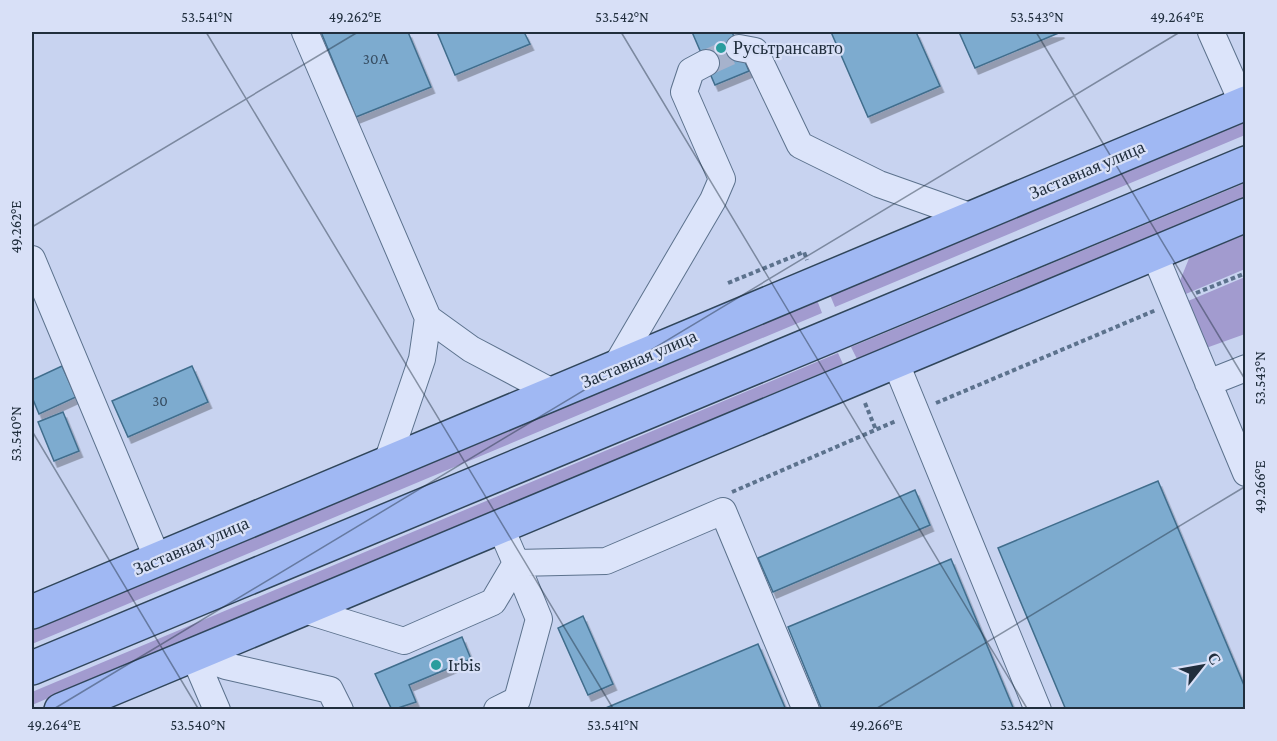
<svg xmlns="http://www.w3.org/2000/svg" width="1277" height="741" viewBox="0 0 1277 741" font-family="'Crimson Pro',serif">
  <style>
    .green { fill: #a29bcf }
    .building { fill: #7dabcf; stroke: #416e8d; stroke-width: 1.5; filter: url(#shadow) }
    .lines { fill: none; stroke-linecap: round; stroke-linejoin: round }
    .minor-tunnel { stroke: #a6b2cc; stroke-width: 26; stroke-dasharray: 26 13; stroke-linecap: butt }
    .minor-casing { stroke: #5c728d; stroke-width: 28 }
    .major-casing { stroke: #30465b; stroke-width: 36 }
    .path { stroke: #5c728d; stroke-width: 4; stroke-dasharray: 4.5 3; stroke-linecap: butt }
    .minor { stroke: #dce4fa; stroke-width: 26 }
    .major { stroke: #a0b8f3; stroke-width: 33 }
    .ticks { fill: none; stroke: #202e3d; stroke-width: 1.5; stroke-opacity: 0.45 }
    .poi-dot { fill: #2a9d9e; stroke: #d8e0f7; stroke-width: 2 }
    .labels { text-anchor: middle; stroke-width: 4.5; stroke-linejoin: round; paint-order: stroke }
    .number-label { font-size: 15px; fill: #374d62 }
    .poi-label { font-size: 18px; fill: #202e3d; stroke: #d8e0f7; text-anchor: start }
    .street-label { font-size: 18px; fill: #202e3d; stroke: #d8e0f7 }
    .neatline { fill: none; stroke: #202e3d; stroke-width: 2 }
    .ticks-label { font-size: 15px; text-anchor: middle; fill: #202e3d }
  </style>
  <defs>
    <filter id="shadow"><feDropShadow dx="3.5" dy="6" stdDeviation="0" flood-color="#0004"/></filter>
  </defs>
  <rect width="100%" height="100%" fill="#c8d3f0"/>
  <path class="green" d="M1245 122V135L835 307 830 295Z
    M1245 183V197L857 359 851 347Z
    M1245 233V269L1181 296 1179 283 1190 256Z
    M1245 277V334L1206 348 1188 301Z
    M817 300 822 313 32 644V629Z
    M838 353 843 364 32 705V692Z"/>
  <path class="building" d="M321 32H408L431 87 356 117Z
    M437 32H524L530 44 455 75Z
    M692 32H732L749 71 715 85Z
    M831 32H916L940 86 868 117Z
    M959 32H1061L975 68Z
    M62 366 76 397 39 414 32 397V380Z
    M192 366 208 402 128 437 112 401Z
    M63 412 79 451 54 461 38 422Z
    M1158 481 1246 690V710H1066L998 548Z
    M915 490 930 525 773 592 758 558Z
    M951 559 1014 710H822L788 627Z
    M583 616 613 684 588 695 558 628Z
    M462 637 471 659 409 685 416 702 392 710 375 674Z
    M758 644 786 710H601Z"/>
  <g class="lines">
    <path class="minor-tunnel" d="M706 63 739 48"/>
    <defs>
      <path id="minor" d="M305 32 428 318 422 359 386 465
        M1211 32 1243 104
        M739 48 755 51 800 145 879 184 975 218
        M1154 253 1246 473
        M32 259 158 560
        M428 318 471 349 556 394
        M895 361 1038 710
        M614 369 713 200 722 179 684 92 691 71 706 63
        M1208 383 1246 368
        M301 609 404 641 493 602 516 563 500 526
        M193 654 226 666 330 690 340 710
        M193 654 217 710
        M497 710 517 700 539 619 516 563 606 561 723 511 806 710"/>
      <path id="major" d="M32 612 1246 103
        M32 668 1246 163
        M61 710 1246 215"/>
    </defs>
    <use href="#minor" class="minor-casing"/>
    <use href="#major" class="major-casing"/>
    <path class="path" d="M728 283 804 252 807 260
      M1196 293 1246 273
      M865 403 876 430
      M936 403 1156 310
      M732 492 896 421"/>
    <use href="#minor" class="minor"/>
    <use href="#major" class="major"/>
  </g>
  <path class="ticks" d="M206 32 614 710M621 32 1028 710M1036 32 1246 381M32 227 358 32M32 431 199 710M52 710 1180 32M874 710 1246 486"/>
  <g class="poi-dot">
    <circle cx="721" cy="48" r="6"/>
    <circle cx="436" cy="665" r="6"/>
  </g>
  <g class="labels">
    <g class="number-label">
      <text x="376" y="64">30А</text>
      <text x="160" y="406">30</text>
    </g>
    <g class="poi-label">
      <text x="733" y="54">Русьтрансавто</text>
      <text x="448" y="671">Irbis</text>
    </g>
    <g class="street-label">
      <text transform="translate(1087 170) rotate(-23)" y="6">Заставная улица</text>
      <text transform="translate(639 359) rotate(-23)" y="6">Заставная улица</text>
      <text transform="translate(191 546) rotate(-23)" y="6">Заставная улица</text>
    </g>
  </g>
  <rect width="1277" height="741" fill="none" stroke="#d8e0f7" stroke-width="66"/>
  <g transform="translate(1202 666) rotate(59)" stroke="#d8e0f7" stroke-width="4.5" paint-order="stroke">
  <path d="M0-4.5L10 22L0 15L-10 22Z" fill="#202e3d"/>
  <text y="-9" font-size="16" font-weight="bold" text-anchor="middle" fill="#202e3d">С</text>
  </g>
  <rect x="33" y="33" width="1211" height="675" class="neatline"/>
  <g class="ticks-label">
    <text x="207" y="22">53.541°N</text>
    <text x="355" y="22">49.262°E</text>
    <text x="622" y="22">53.542°N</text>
    <text x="1037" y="22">53.543°N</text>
    <text x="1177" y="22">49.264°E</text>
    <text transform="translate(16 227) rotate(-90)" y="5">49.262°E</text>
    <text transform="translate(1260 378) rotate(-90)" y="5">53.543°N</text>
    <text transform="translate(16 434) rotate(-90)" y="5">53.540°N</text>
    <text transform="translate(1260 487) rotate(-90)" y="5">49.266°E</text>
    <text x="54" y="730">49.264°E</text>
    <text x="198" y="730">53.540°N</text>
    <text x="613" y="730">53.541°N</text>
    <text x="876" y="730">49.266°E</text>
    <text x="1027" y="730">53.542°N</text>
  </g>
</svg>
